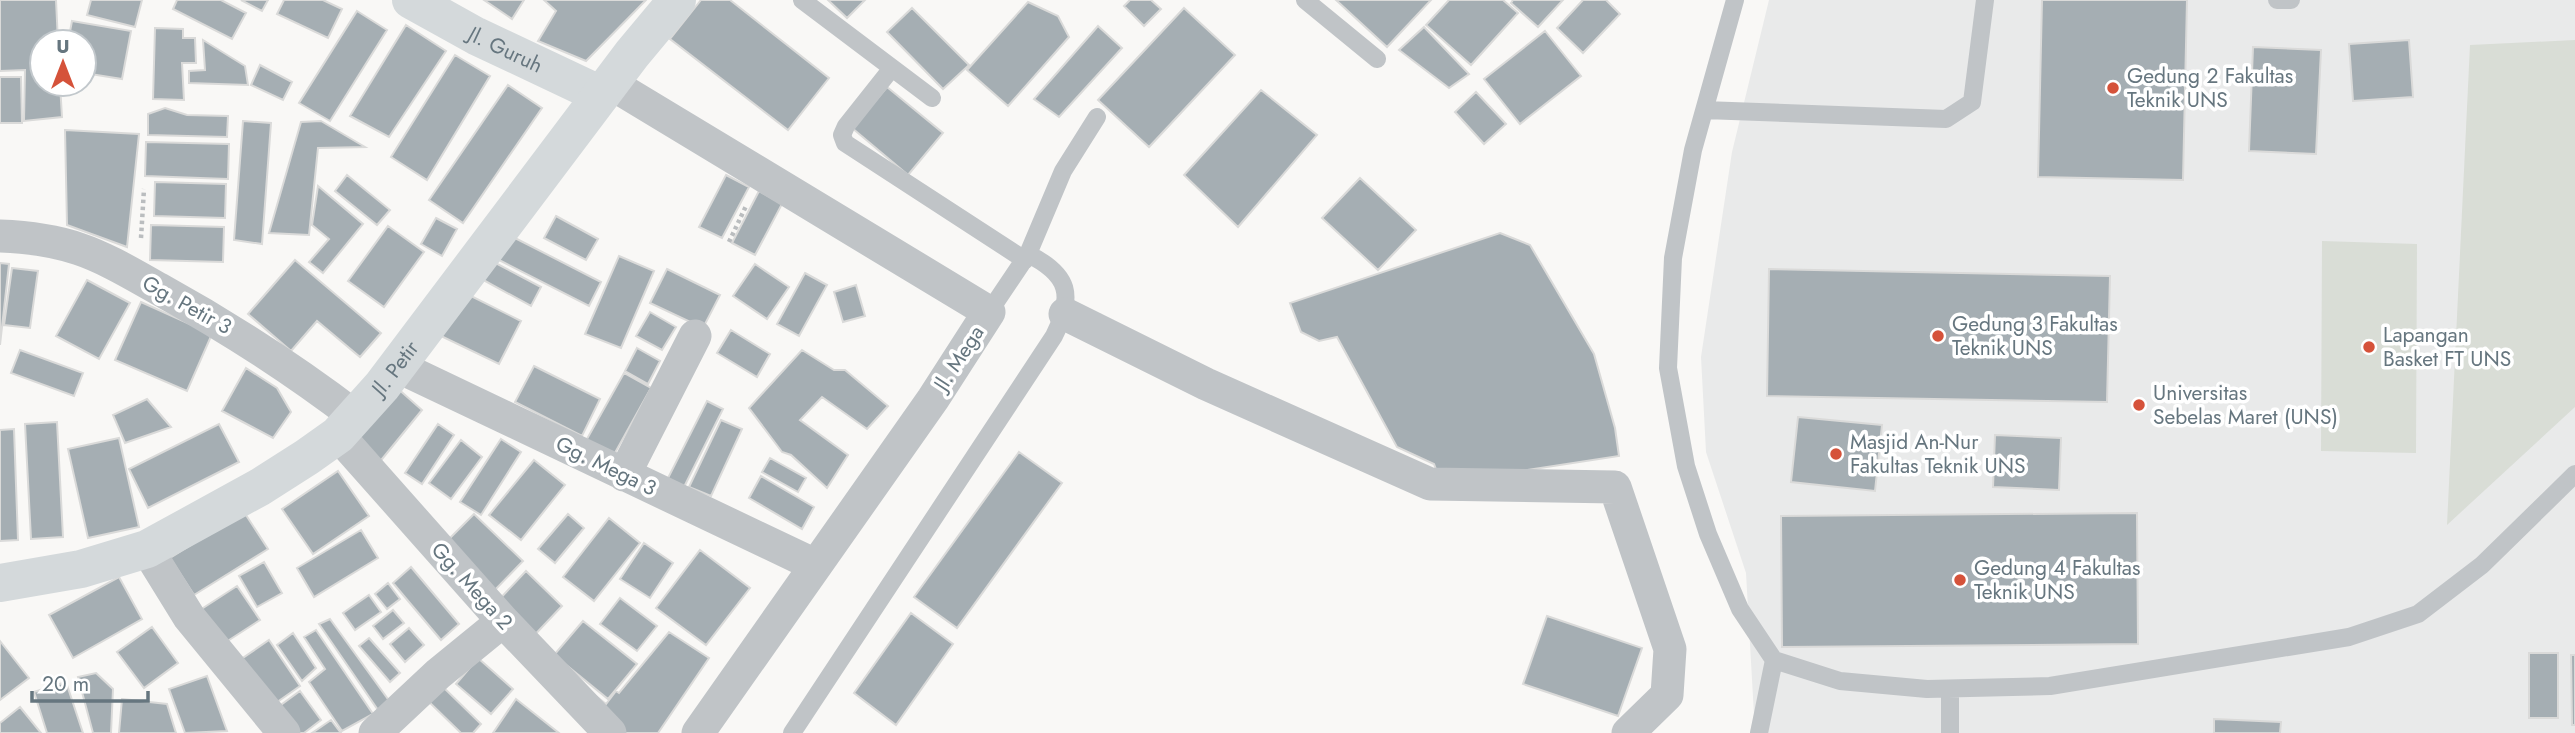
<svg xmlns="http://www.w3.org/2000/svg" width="2575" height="733" viewBox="0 0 2575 733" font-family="Jost,sans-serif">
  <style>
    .built { fill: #e9eaea }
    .green { fill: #d9ddd6 }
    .building { fill: #a5aeb3; stroke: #dadad9; stroke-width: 2 }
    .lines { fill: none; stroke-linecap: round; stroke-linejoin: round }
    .path { stroke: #babdbf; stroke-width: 4.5; stroke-dasharray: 3.5 3.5; stroke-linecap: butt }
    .lane { stroke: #c0c4c7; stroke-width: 18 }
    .street { stroke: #c0c4c7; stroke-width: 33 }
    .secondary { stroke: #d4d9db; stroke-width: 38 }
    .poi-dot { fill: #d5523a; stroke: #fff; stroke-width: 2.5 }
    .labels { text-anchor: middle; stroke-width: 7; stroke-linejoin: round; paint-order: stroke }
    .street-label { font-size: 21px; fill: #66767f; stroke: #fff }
    .poi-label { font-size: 21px; fill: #66767f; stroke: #fff; text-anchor: start }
  </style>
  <rect width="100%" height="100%" fill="#f9f8f6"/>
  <path class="built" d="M1769 0H2575V733H1750L1754 715 1746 573 1706 452 1701 357 1732 152Z"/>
  <path class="green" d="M2575 40V407L2447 525 2470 45Z
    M2322 241 2417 244 2416 453 2321 451Z"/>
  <path class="building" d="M0 0H56L58 42H42V84H60L62 117 24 121 25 70 0 71Z
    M91 0H142L135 27 87 15Z
    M177 0H221L246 13 232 39 173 9Z
    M241 0H268L262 11Z
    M284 0H323L342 9 328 38 277 14Z
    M484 0H524L512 19Z
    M544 0H646L586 61 538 41 556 11Z
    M701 0H730L829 78 788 130 670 39Z
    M828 0H865L847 18Z
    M1130 0H1151L1161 9 1144 26 1124 6Z
    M1336 0H1431L1387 47Z
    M1449 0H1503L1518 13 1471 65 1426 25Z
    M1513 0H1563L1538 27 1511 3Z
    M1583 0H1606L1620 14 1583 53 1557 28Z
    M2042 0H2187L2183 180 2038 177Z
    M1028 2 1058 16 1069 37 1008 106 967 70Z
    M912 8 969 65 943 89 887 32Z
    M1184 8 1235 55 1149 147 1098 100Z
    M357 11 387 30 330 121 299 103Z
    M72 21 131 31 122 79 84 73V42H68Z
    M406 25 446 51 389 137 350 116Z
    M1098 26 1122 48 1059 117 1034 99Z
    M1424 27 1469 74 1449 88 1399 50Z
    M155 28 183 29V38H195L196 63H182L184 100 153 99Z
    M1545 31 1581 76 1520 124 1484 79Z
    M203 40 245 66 248 85 189 83V71L205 70Z
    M2409 40 2413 97 2353 101 2349 44Z
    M2253 47 2321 50 2316 154 2249 151Z
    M455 55 490 76 427 180 391 157Z
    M260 65 292 82 283 100 251 85Z
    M0 77H21L22 123H0Z
    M508 85 542 108 463 223 429 200Z
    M887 87 943 133 908 175 852 128Z
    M1261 90 1317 135 1238 227 1184 175Z
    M1476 92 1506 124 1484 144 1455 112Z
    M165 108 187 115 228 116 227 137 148 135V114Z
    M243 121 271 123 262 244 234 240Z
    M321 121 365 147 318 148 309 235 269 233 301 122Z
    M65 130 139 134 127 247 67 225Z
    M146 142 229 144 228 179 145 176Z
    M347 175 390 210 377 225 335 191Z
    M726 175 749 187 722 238 699 227Z
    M1360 178 1416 230 1378 270 1322 218Z
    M155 182 226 184 225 218 154 216Z
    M318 186 363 224 323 273 309 262 329 239 312 225Z
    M759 191 782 204 755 255 732 243Z
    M556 216 598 239 586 260 544 238Z
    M436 218 457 229 442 256 421 244Z
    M151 225 224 227 223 262 150 260Z
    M388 226 424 252 384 307 348 281Z
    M1500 233 1530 245 1594 354 1615 428 1619 456 1441 483 1434 464 1397 447 1337 337 1319 341 1301 332 1290 303Z
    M511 236 601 282 589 306 499 260Z
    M619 256 654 271 621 348 585 334Z
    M486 258 541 287 531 306 476 276Z
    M295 260 381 333 360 357 317 321 291 351 248 314Z
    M0 263 9 264 0 345Z
    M755 264 789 287 767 319 733 296Z
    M12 268 38 271 30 328 4 325Z
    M667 269 720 295 703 328 650 303Z
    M1769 269 2110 276 2107 402 1767 396Z
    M805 273 827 285 799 336 777 324Z
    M87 280 130 303 99 359 56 336Z
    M856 285 865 316 843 322 834 292Z
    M463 292 521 321 499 364 441 336Z
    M141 302 212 334 187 391 115 360Z
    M650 312 676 327 662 350 636 336Z
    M731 330 770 354 757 377 717 353Z
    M637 348 660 361 648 384 625 371Z
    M20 350 83 373 74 396 11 373Z
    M802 350 834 370H845L888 406 867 429 822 397 800 420 848 455 827 488 791 455 782 452 749 408Z
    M534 366 600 399 582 436 515 402Z
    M246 368 277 388 291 412 273 438 222 411Z
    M624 373 651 388 611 460 583 446Z
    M396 387 422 410 378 464 354 431Z
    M147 399 171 427 125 443 113 415Z
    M707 401 723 409 682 491 666 482Z
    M1798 417 1882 425 1875 491 1791 482Z
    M721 420 742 429 711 496 689 487Z
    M57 422 63 537 31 539 25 424Z
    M219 424 239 462 148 508 129 469Z
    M438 424 454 435 422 484 405 473Z
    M14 429 18 540 0 541V430Z
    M1995 435 2061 438 2059 490 1993 487Z
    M119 438 139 527 88 538 68 449Z
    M501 439 521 452 481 515 460 502Z
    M461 440 482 457 451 499 429 483Z
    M1019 452 1062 483 957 628 914 597Z
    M770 458 806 478 798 492 762 472Z
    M534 460 565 485 521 540 489 515Z
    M338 471 369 516 313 554 282 509Z
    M761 476 814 507 802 529 749 498Z
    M244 512 268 549 194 595 170 558Z
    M2137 513 2138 644 1782 647 1781 516Z
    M474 514 523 561 490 595 440 548Z
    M568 514 584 528 555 563 538 549Z
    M609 518 640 543 594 601 563 577Z
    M361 530 378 558 314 597 297 568Z
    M644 543 673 563 650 598 620 579Z
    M700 550 750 588 706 645 656 608Z
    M264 562 282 593 257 607 239 576Z
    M411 567 459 624 441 640 393 583Z
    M526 571 562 606 528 642 495 604Z
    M119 577 142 619 73 658 49 615Z
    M388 583 400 599 387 609 375 594Z
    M237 586 260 620 223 644 200 610Z
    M369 595 381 612 355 630 343 613Z
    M620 598 657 626 637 651 600 624Z
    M393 610 404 623 383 639 373 626Z
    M911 613 953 644 896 725 854 693Z
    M1547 616 1642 648 1618 716 1523 684Z
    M330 619 390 702 378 710 319 624Z
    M583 621 637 664 608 699 554 655Z
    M152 627 178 663 144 688 117 652Z
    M409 628 424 645 405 662 390 644Z
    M316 630 373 714 342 731 309 682 325 669 304 637Z
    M669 632 709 658 658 733H622L572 677 606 704 616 691 619 693Z
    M293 633 316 668 302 681 277 645Z
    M369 638 400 673 390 682 359 646Z
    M269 640 300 686 273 705 234 664Z
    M0 641 29 678 0 700Z
    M2529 653H2558V718H2529Z
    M2571 655H2575V725H2572Z
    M478 658 513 689 491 714 456 684Z
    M96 673 113 689 111 733H93L78 677Z
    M207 676 227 731 185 733 169 689Z
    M66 682 83 733H47L34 692Z
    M441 685 481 724 473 733H461L427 700Z
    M300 691 321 720 304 733H293L274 710Z
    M122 699 167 704 176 733H119Z
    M516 699 559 733H493Z
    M20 707 41 733H0V723Z
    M2214 719 2281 722 2280 733H2214Z
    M331 720 341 733H312Z"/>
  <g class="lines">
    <path class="path" d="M141 238 144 189
      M729 242 746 206"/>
    <path class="lane" d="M802 0 932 98
      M1305 0 1377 59
      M1735 0 1693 150 1673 258 1668 368 1686 466 1708 534 1740 609 1774 660 1840 681 1927 689 2050 686 2349 637 2418 614 2482 565 2575 474
      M2277 0H2291
      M892 68 846 126 842 135 845 143 1025 260
      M1704 110 1946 119 1972 102 1985 0
      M989 312 1028 254 1063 171 1097 117
      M1950 689V733
      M792 733 1054 336C1074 296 1070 275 1028 254
      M1759 733 1774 660"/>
    <path class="street" d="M610 83 989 312 933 399 698 733
      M0 236C27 237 53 240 79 249 106 258 134 275 159 289 228 327 293 369 356 417
      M1065 314 1206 384 1430 484 1615 487 1670 649 1667 695 1628 733
      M397 366 815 565
      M338 435 503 621 610 733
      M624 475 695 336
      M147 549 189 617 284 733
      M375 733 438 674 503 621"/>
    <g class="secondary">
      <path id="s1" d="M411 0 476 36 601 95"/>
      <path id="s2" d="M0 583 81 569 147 549 260 487 307 457 338 435 382 386 632 54 677 0"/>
    </g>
  </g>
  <g class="poi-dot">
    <circle cx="2113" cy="88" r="7"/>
    <circle cx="1938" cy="336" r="7"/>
    <circle cx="2369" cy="347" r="7"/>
    <circle cx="2139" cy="405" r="7"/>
    <circle cx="1836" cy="454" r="7"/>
    <circle cx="1960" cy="580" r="7"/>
  </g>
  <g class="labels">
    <g class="street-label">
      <text dy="7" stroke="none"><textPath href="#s1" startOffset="107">Jl. Guruh</textPath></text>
      <text transform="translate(187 305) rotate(29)" y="7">Gg. Petir 3</text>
      <text transform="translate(959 358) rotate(-57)" y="7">Jl. Mega</text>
      <text dy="7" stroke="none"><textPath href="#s2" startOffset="462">Jl. Petir</textPath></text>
      <text transform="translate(606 466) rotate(26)" y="7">Gg. Mega 3</text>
      <text transform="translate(472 586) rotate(48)" y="7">Gg. Mega 2</text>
    </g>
    <g class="poi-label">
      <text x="2127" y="83">Gedung 2 Fakultas<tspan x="2127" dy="24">Teknik UNS</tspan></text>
      <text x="1952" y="331">Gedung 3 Fakultas<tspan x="1952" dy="24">Teknik UNS</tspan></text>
      <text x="2383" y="342">Lapangan<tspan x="2383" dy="24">Basket FT UNS</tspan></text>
      <text x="2153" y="400">Universitas<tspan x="2153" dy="24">Sebelas Maret (UNS)</tspan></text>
      <text x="1850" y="449">Masjid An-Nur<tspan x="1850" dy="24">Fakultas Teknik UNS</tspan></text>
      <text x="1974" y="575">Gedung 4 Fakultas<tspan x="1974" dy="24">Teknik UNS</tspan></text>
    </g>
  </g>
  <g transform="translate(63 63)"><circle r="33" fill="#ffffff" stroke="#c2c8cc" stroke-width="2"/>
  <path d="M0-5L12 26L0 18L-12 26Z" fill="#d5523a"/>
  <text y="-10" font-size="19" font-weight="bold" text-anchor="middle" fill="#66767f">U</text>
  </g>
  <path d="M32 691v10h116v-10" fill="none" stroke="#66767f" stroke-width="3.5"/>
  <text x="42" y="691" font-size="21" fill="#66767f" stroke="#ffffff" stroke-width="5" paint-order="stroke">20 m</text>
</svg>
